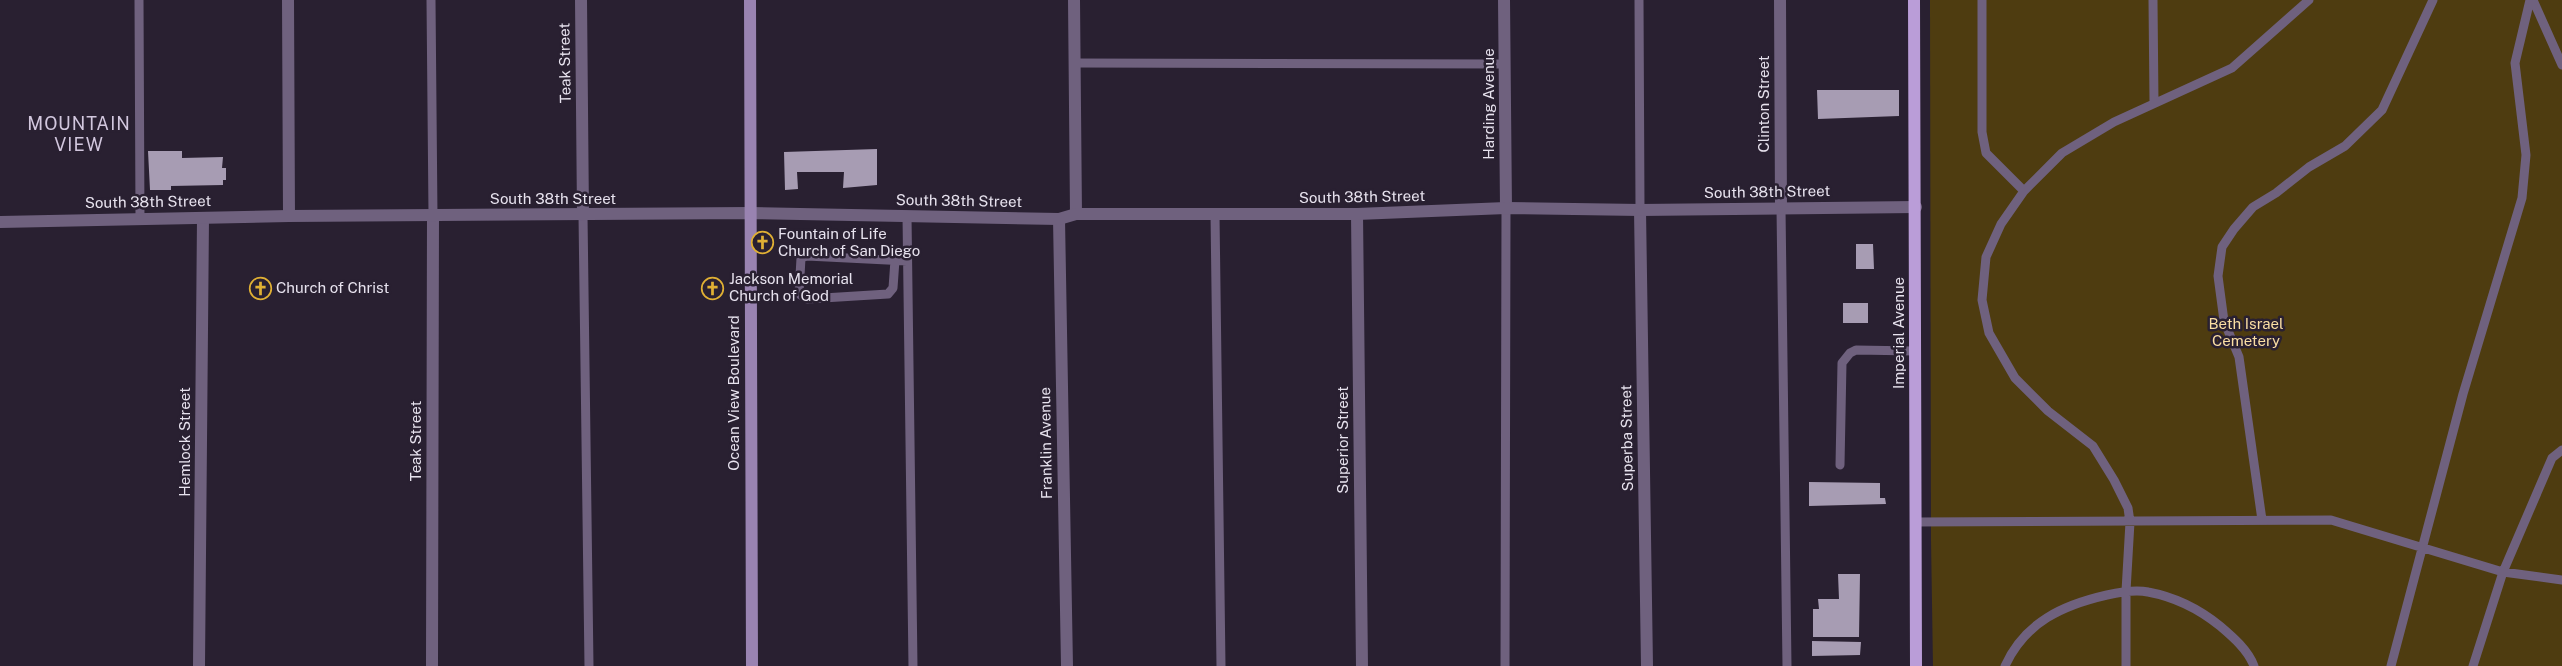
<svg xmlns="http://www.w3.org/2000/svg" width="2562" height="666" viewBox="0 0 2562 666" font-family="'Public Sans',sans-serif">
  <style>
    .green { fill: #4e3c10 }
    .building { fill: #a79cb3 }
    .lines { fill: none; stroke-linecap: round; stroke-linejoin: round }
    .service { stroke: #6f617e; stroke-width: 9 }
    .minor { stroke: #6f617e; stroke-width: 12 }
    .tertiary { stroke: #6f617e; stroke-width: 12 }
    .secondary { stroke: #9983b1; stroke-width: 12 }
    .primary { stroke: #ba9dd8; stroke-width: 12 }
    .labels { text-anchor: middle; stroke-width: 5; stroke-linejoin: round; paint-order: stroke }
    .street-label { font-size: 15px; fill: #e7e2ee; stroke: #292031 }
    .poi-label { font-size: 15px; fill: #e7e2ee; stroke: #292031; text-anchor: start }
    .park-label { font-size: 15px; fill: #fadea3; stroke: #292031 }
    .quarter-label { font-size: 18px; letter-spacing: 1px; fill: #d2c7de; stroke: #292031 }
  </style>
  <rect width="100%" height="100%" fill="#292031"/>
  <path class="green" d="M1930 0H2562V666H1933L1931 540Z"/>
  <path class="building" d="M1817 90H1899V116L1818 119Z
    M877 149V185L843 188 844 172H797L798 189 785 190 784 152Z
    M148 151H182V158L223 157 222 168H226V180H223V185L171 186V190H150Z
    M1856 244H1873L1874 269H1856Z
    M1843 303H1868V323H1843Z
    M1809 482 1880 483V498H1885L1886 504 1809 506Z
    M1838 574H1860L1859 637H1813V609H1819L1818 599H1839Z
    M1812 641 1861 642 1860 655 1812 656Z"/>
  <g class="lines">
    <path class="service" d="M139 0 140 218
      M431 0 433 215
      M1639 0 1640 210
      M1982 0V132L1986 153 2024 191
      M2153 0 2154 103
      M2533 0 2562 65
      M1075 63 1505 64
      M1781 208 1787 666
      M1215 214 1221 666
      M583 215 589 666
      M907 216 913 666
      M895 260 893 288 888 294 807 299 799 294 801 258 807 256 907 261
      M1840 465 1842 363 1850 353 1856 350 1915 351
      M2262 520 2239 357 2224 321 2218 276 2222 247 2234 229 2253 207 2276 193 2309 167 2345 146 2382 110 2433 0
      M1915 522 2331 520 2503 572 2562 580
      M1505 666 1506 208
      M2005 666C2025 622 2063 605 2107 595 2120 592 2135 589 2148 592 2175 597 2199 609 2220 626 2233 637 2248 650 2254 666
      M2126 666V591L2130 522 2128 508 2114 480 2093 446 2048 411 2015 378 1989 333 1982 300 1986 257 2001 224 2024 191 2062 153 2114 122 2232 68 2309 0
      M2391 666 2463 394 2522 198 2526 155 2515 63 2530 0
      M2473 666 2503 572 2552 458 2562 450"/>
    <path class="minor" d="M288 0 289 216
      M581 0 583 215
      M1074 0 1076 214
      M1504 0 1506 208
      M1780 0 1781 208
      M1640 210 1647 666
      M1357 214 1362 666
      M1059 219 1067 666
      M199 666 203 218
      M432 666 433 215"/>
    <path class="tertiary" d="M0 222 289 216 751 213 1059 219 1076 214H1357L1506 208 1640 210 1916 207"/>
    <path class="secondary" d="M750 0 752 666"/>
    <path class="primary" d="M1914 0 1916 666"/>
  </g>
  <defs>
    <symbol id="church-ring" viewBox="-11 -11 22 22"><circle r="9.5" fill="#292031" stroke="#e0b034" stroke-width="1.5"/><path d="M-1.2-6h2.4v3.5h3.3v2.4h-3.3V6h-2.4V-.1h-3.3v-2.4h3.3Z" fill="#e0b034"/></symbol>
  </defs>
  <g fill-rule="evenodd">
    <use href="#church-ring" x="750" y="230" width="25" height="25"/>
    <use href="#church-ring" x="248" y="276" width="25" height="25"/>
    <use href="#church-ring" x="700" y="276" width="25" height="25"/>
  </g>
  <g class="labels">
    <g class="street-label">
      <text transform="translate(565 63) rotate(-91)" y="5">Teak Street</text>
      <text transform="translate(1489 104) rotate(-90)" y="5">Harding Avenue</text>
      <text transform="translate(1764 104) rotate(-90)" y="5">Clinton Street</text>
      <text transform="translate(1767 192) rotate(-1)" y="5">South 38th Street</text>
      <text transform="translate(1362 197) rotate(-1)" y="5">South 38th Street</text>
      <text x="553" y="204">South 38th Street</text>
      <text transform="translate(959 201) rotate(1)" y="5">South 38th Street</text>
      <text transform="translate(148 202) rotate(-1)" y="5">South 38th Street</text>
      <text transform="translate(1899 333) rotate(-90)" y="5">Imperial Avenue</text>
      <text transform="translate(734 393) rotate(-90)" y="5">Ocean View Boulevard</text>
      <text transform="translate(1627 438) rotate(-91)" y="5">Superba Street</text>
      <text transform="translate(1343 440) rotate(-90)" y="5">Superior Street</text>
      <text transform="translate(416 441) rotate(-90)" y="5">Teak Street</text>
      <text transform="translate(185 442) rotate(-90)" y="5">Hemlock Street</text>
      <text transform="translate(1046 443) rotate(-91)" y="5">Franklin Avenue</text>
    </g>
    <g class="poi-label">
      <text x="778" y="239">Fountain of Life<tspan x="778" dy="17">Church of San Diego</tspan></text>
      <text x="729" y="284">Jackson Memorial<tspan x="729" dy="17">Church of God</tspan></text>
      <text x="276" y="293">Church of Christ</text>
    </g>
    <g class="park-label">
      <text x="2246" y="329">Beth Israel<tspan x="2246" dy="17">Cemetery</tspan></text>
    </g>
    <g class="quarter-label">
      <text x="79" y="130">MOUNTAIN<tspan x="79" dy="21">VIEW</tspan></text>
    </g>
  </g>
</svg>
